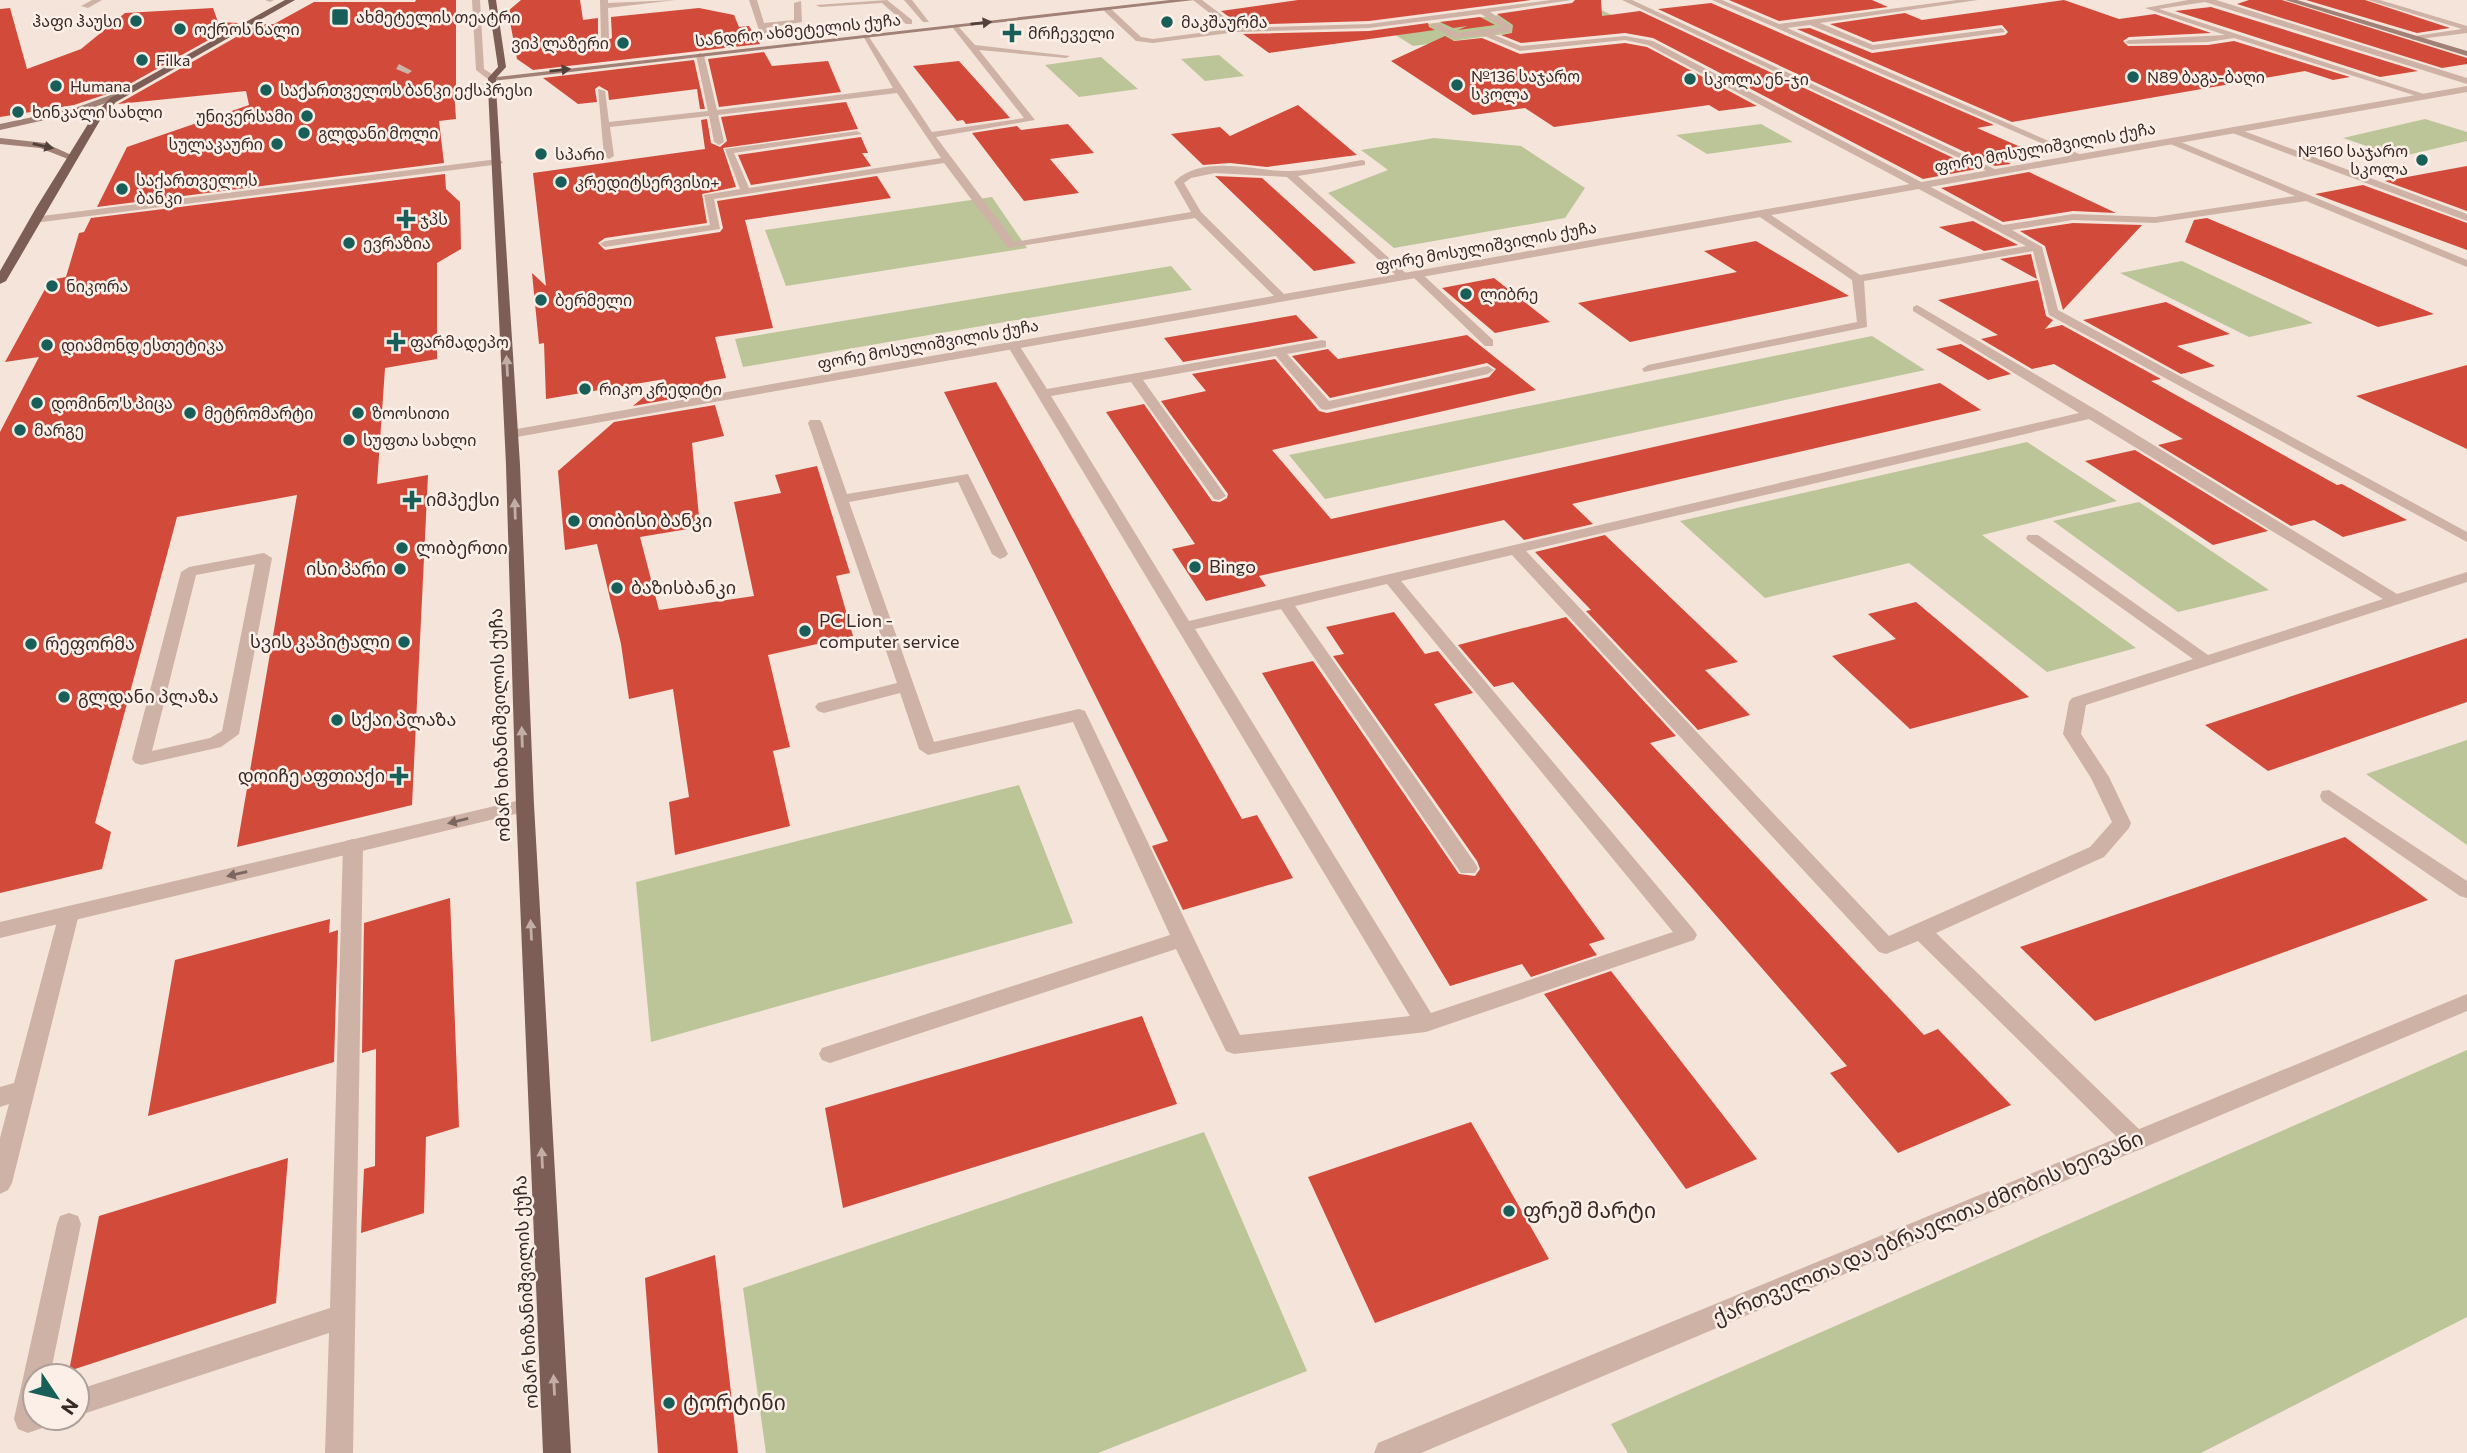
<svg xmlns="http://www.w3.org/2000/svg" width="2467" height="1453" viewBox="0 0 2467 1453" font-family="Commissioner,'Noto Sans Georgian',sans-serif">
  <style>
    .green { fill: #bcc598 }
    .building { fill: #d24a3a }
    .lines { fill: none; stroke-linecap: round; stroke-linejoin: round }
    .service { fill: #cdb2a5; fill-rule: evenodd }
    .minor { fill: #cdb2a5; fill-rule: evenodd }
    .tertiary { fill: #cdb2a5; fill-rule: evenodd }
    .secondary { fill: #a18076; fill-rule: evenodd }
    .primary { fill: #7c5e56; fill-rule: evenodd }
    .oneway { fill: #52403b }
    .oneway2 { fill: #c2aea6 }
    .oneway3 { fill: #7b6760 }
    .poi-dot { fill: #185e59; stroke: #fbefe7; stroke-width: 2.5 }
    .labels { text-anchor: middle; stroke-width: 5; stroke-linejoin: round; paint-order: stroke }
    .far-poi-label { font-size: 16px; fill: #382a27; stroke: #fbefe7; text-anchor: start }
    .far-street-label { font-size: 16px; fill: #382a27; stroke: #fbefe7 }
    .poi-label { font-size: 18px; fill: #382a27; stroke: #fbefe7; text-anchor: start }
    .street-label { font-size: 18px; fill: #382a27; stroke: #fbefe7 }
    .near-poi-label { font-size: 21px; fill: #382a27; stroke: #fbefe7; text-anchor: start }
    .near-street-label { font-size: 21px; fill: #382a27; stroke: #fbefe7 }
  </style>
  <rect width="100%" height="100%" fill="#f4e4da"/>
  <path class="green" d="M1589 4 1620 19 1413 46 1386 29Z
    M1219 55 1244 76 1205 81 1181 59Z
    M1101 57 1138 89 1079 97 1045 65Z
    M2425 119 2467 132V141L2399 157 2343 138Z
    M1761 124 1793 142 1707 154 1676 135Z
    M1434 138 1521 146 1585 188 1565 218 1394 248 1328 193 1388 170 1361 150Z
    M992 197 1027 248 786 286 765 230Z
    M2182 261 2313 323 2249 337 2120 273Z
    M1171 266 1192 290 743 367 735 339Z
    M1872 336 1925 370 1325 499 1289 455Z
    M2027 442 2117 501 1982 535 2136 648 2047 672 1909 563 1765 598 1680 521Z
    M2139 502 2269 590 2178 612 2053 521Z
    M2467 740V845L2366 774Z
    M1019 785 1073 923 651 1042 636 882Z
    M2467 1050V1317L2201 1453H1628L1611 1424Z
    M1204 1132 1307 1371 1098 1453H766L743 1288Z"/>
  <path class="building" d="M416 0H456V90H454L456 119 439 121 444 163 97 207 127 147 249 105 246 91 118 104 259 24H274L314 2H415Z
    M521 0H580L583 20 598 18V38L604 42 612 38 611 17 699 8 734 15 739 27 749 26 760 44 533 70 517 59 508 11Z
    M1298 0H1531L1369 21 1240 25 1221 11Z
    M1575 0H1601L1602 16 1640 11 1977 169 1923 179 1653 38 1625 33 1521 43 1501 35 1512 33 1513 25 1497 14 1572 3Z
    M1729 0H1872L1888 7 1779 21Z
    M2064 0 2119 19 2155 14 2211 33 2129 37 2123 41 2128 46 2208 45 2234 41 2350 77 2333 80 2305 71 2012 122 1797 29 1810 28 1872 53 2005 35 2008 32 2002 25 1873 42 1830 24 1905 13 1922 20Z
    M2249 0H2282L2467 58V64L2442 68 2237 4Z
    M2306 0H2365L2450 28 2417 33Z
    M1711 3 1994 125 1977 128 2023 148 1990 154 2011 164 1995 166 1658 9Z
    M2211 7 2418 71 2380 77 2175 11Z
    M10 8 27 69 81 49 125 13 213 8 218 22 239 23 119 90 74 105 0 117V9Z
    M1480 17 1495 25 1458 30 1467 26 1453 28 1440 22Z
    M1428 23 1429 27 1435 30 1269 53 1243 34 1369 31Z
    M1445 36 1454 41 1482 38 1520 54 1625 43 1647 47 1757 106 1719 111 1709 105 1554 127 1525 108 1473 115 1391 61Z
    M764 52 772 66 828 61 841 92 719 107 708 59Z
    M694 60 705 109H700L697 89 609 100 608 91 599 86 595 89 597 102 578 104 543 78Z
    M959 61 1003 110 1010 118 966 124 963 120 957 121 913 66Z
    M846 102 858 129 723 148 736 187 702 194 707 223 605 238 598 243 605 250 720 232 723 228 717 201 877 176 891 198 745 220 773 328 715 337 726 378 708 381 711 392 633 406 665 379 546 399 544 343 539 344 532 273 546 286 533 173 705 149 701 120 707 119 711 143 720 147 727 141 721 117Z
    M1298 105 1357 155 1267 167 1230 163 1203 165 1171 134 1220 127 1230 136Z
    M1068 124 1094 153 1050 159 1079 193 1024 201 972 133 1017 126 1021 130Z
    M861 137 868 153H862L871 166 751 185 738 155Z
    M2467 166V211L2385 181Z
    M2029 172 2116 213 2073 211 2003 222 1941 188Z
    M445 174 446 189 460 202 461 249 437 263V359L385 368 377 484 428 475 412 805 237 847 297 495 177 517 95 823 111 832 102 869 0 893V432L39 357 5 362 50 280 66 277 79 233 84 232 91 218Z
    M1215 176 1262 178 1356 263 1314 271Z
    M2363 185 2467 223V250L2315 194Z
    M2207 218 2434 314 2378 327 2185 242 2194 220Z
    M1973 221 2018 245 1984 251 1939 227Z
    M2073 223 2142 225 2063 310 2045 246 2020 231Z
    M1756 241 1849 296 1630 342 1578 303 1737 272 1704 251Z
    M2031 254 2037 279 2000 259Z
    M1494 278 1550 322 1495 333 1442 288Z
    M2038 280 2046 316 2053 320 2045 329 2062 325 2161 379 2151 381 2337 485 2342 484 2407 520 2343 537 2314 520 2291 526 2158 445 2183 439 2054 364 2032 369 1981 339 1998 335 1938 300Z
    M2166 302 2230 334 2177 346 2215 366 2181 374 2083 320Z
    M1296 315 1318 338 1183 362 1164 338Z
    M1467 335 1536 390 1272 450 1331 519 1940 383 1981 410 1572 504 1593 524 1524 540 1504 520 1259 576 1266 586 1206 601 1172 549 1195 544 1106 412 1144 404 1212 501 1220 502 1227 498 1228 494 1161 401 1206 391 1192 374 1275 359 1319 411 1327 413 1489 377 1496 369 1487 363 1330 398 1292 356 1328 349 1338 359Z
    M1961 344 2011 374 1988 380 1936 349Z
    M2467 365V449L2356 396Z
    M996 382 1242 819 1257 815 1293 878 1183 910 1152 846 1168 841 944 392Z
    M715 405 724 436 692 443 700 527 640 537 659 610 754 596 734 502 781 493 775 475 817 466 850 573 836 576 853 636 768 655 790 747 773 751 790 826 675 855 669 802 689 797 673 689 629 699 621 644 597 544 565 550 558 471 614 422Z
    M2135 450 2268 531 2213 545 2085 461Z
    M1605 535 1738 662 1705 670 1750 715 1698 730 1586 611 1591 610 1535 552Z
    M1916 602 2029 697 1910 729 1832 656 1896 639 1868 614Z
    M1394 612 1425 654 1438 651 1473 693 1434 704 1605 939 1589 944 1597 955 1531 977 1522 964 1450 986 1262 673 1313 661 1459 874 1475 876 1480 869 1477 861 1333 656 1344 654 1326 627Z
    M1566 617 1676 736 1650 743 1924 1035 1938 1029 2011 1105 1898 1153 1830 1073 1847 1066 1513 682 1494 687 1458 645Z
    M2467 638V702L2268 771 2205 725Z
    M2345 837 2428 900 2095 1021 2020 947Z
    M450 898 459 1127 426 1137 424 1213 361 1233 364 1169 375 1166 376 1049 362 1053 364 923Z
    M330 919 329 933 338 930 334 1062 148 1116 175 960Z
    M1611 971 1757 1159 1686 1189 1544 994Z
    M1142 1016 1177 1104 843 1208 825 1108Z
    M1471 1122 1549 1259 1375 1323 1308 1177Z
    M288 1158 276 1303 69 1371 99 1216Z
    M715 1255 738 1453H658L645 1278Z"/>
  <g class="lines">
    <path class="service" d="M92 0H102L88 8 81 6Z
      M265 0H274L270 2Z
      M472 0H480L484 69 495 76V80H489L476 70Z
      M600 0H608V3L676 0 608 8 609 38 605 40 601 38Z
      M749 0H757L764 23 794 20V3L801 1 802 22 766 28 769 37 762 39Z
      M887 0 912 20V24H906L882 3 820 7 816 5Z
      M904 0H912L929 22H923Z
      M1193 0H1202L1239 28 1369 24 1551 0H1572L1490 12 1511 26 1510 31 1492 34 1521 46 1625 36 1653 41 2003 225 2073 214 2155 217 2295 196 2168 143 2166 141 2171 138 2467 260V267L2306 201 2155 223 2073 220 2012 230 2042 247 2058 310 2467 532V542L2049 315 2033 251 1864 281 1867 327 1644 372 1642 369 1648 365 1857 322 1852 280 1757 215V211H1765L1860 275 2026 246 1648 45 1625 40 1520 51 1482 35 1454 38 1430 25 1437 23 1458 33 1503 27 1481 14 1369 28 1237 32 1153 43 1136 41 1102 9 1109 7 1141 37 1153 39 1230 29Z
      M1622 0H1632L2001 172 1993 174Z
      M1712 0H1722L1779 24 1957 0H1978L1820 23 1873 45 2002 28 2005 32 1872 50 1810 25 1787 28 2086 157 2078 159Z
      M2188 0H2216L2467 78V84L2205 2 2159 9 2430 96 2423 98 2234 38 2208 42 2129 44 2125 42 2129 40 2225 35 2145 8Z
      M2368 0H2380L2467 26V33L2412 40 2415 36 2462 29Z
      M956 24 975 45 1070 56 1066 58 979 50 1035 120 936 137 1015 242 1191 212 1174 182C1204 153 1255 172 1291 171 1314 170 1339 164 1362 160L1365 161V165L1298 176 1409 276 1399 278 1287 177 1215 173 1191 178 1184 183 1201 212 1286 296V300H1278L1195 218 1008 248 944 163 714 199 720 229 605 247 600 244 605 241 710 225 704 195 740 189 725 149 857 131 862 134 734 153 749 188 941 158 897 93 718 115 724 142 719 145 714 142 709 116 610 127 614 156 609 159 604 156 598 89 605 91 609 122 708 111 696 55 700 53 704 55 717 110 893 88 863 36 867 34 932 132 1024 118 953 28Z
      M399 64 412 71 408 74 396 69Z
      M2233 127 2467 214V221L2230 132 2228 130Z
      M498 159 503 162 501 164 34 223 29 220 34 217Z
      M1412 272H1420L1493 340V346H1485L1412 276Z
      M1917 305 2098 411 2397 594 2467 572V582L2086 705 2081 734 2109 777 2131 823 2129 828 2104 857 1936 933 2144 1134 2148 1141 2144 1148 2136 1151 2128 1148 1918 941 1886 954 1879 952 1512 555 1401 581 1694 930 1697 935 1694 940 1426 1032 1234 1054 1226 1051 1176 949 830 1063 822 1060 819 1054 822 1048 1170 935 1073 722 928 755 919 749 900 693 824 713 818 711 815 707 818 703 897 683 808 423 810 420H820L822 423 847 494 968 474 1008 554 1005 557 1000 559 992 554 958 482 849 502 934 742 1079 709 1085 711 1240 1035 1410 1016 1007 345 1009 342H1017L1047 389 1322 340 1326 341V347L1287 354 1329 401 1488 366 1494 370 1488 374 1326 410 1321 409 1276 356 1143 380 1226 496 1219 500 1214 499 1131 382 1051 396 1189 621 2079 413 1913 311V307ZM2089 419 2383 599 2208 655 2038 535H2028L2026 538 2028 541 2193 659 2072 698 2069 702 2063 734 2091 778 2112 822 2090 847 1889 936 1526 551ZM1387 584 1673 932 1431 1013 1195 629 1281 609 1461 873H1475L1478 868 1475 863 1295 606Z
      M264 553 272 558 239 734 221 747 141 765 135 763 132 759 181 572 189 567ZM255 564 222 731 210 738 152 751 196 575Z
      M2329 790 2467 881V898L2460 896 2322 801 2320 796 2322 791Z
      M353 839 360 841 363 846 353 1453H325L329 1333 77 1416V1390L330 1308 343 846 346 841Z
      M69 906 76 909 79 914 12 1183 8 1190 0 1194V1138L9 1104 0 1107V1087L14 1083 59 914 62 909Z
      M69 1213 78 1216 81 1224 50 1376H35V1418H48L45 1427 28 1433 18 1429 14 1419 57 1224 60 1216Z"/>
    <path class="minor" d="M525 799 532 800 534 805 532 810 0 938V922Z
      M2467 994V1011L1421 1453H1374L1378 1443Z"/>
    <path class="tertiary" d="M2467 86V92L511 438 504 434 511 430Z"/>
    <path class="secondary" d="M1170 0H1194L492 81 488 78Z
      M2285 0H2297L2467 51V56Z
      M119 92 123 95 122 97 81 112 0 130V124L75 108Z
      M0 138 45 143 78 158 73 161 40 148 0 144Z"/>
    <path class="primary" d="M285 0H295L116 102 102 117 6 281 0 284V271L36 208 93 116 110 98Z
      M488 0H496L506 67 496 78V88L520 465 534 805 571 1453H543L516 805 506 465 488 88V78L498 67Z"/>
  </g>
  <defs><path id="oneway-solid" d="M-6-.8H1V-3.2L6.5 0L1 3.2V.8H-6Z" transform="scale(1.75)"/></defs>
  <g class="oneway">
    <use href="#oneway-solid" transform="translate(981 23) rotate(-6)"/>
    <use href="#oneway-solid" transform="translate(560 70) rotate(-6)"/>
    <use href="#oneway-solid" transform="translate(43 146) rotate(13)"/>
  </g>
  <g class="oneway2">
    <use href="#oneway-solid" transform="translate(507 366) rotate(-93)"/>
    <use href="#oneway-solid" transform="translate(515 509) rotate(-92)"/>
    <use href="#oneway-solid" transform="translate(522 737) rotate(-92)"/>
    <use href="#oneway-solid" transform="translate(531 930) rotate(-93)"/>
    <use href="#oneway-solid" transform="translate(542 1158) rotate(-93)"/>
    <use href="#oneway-solid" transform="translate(554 1385) rotate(-93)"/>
  </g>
  <g class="oneway3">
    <use href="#oneway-solid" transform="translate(458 821) rotate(166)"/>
    <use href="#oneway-solid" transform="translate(237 874) rotate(167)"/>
  </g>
  <g class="poi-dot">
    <rect x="331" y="8" width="18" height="18" rx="3.5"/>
    <circle cx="136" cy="21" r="7"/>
    <circle cx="1167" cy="22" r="7"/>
    <circle cx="180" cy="29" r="7"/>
    <path d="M1008.5 22.5h7v7h7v7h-7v7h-7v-7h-7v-7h7z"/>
    <circle cx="623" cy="43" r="7"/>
    <circle cx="142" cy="60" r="7"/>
    <circle cx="2133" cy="77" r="7"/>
    <circle cx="1690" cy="79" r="7"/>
    <circle cx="1457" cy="85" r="7"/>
    <circle cx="56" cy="86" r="7"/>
    <circle cx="266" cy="90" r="7"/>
    <circle cx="18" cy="112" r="7"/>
    <circle cx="307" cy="116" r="7"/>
    <circle cx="304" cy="133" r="7"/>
    <circle cx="277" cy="144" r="7"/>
    <circle cx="541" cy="154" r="7"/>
    <circle cx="2422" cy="160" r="7"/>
    <circle cx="561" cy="182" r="7"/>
    <circle cx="122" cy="189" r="7"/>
    <path d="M402.5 208.5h7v7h7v7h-7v7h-7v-7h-7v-7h7z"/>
    <circle cx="349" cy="243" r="7"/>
    <circle cx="52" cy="286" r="7"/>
    <circle cx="1466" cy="294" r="7"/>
    <circle cx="541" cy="300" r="7"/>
    <path d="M392.5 331.5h7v7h7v7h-7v7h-7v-7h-7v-7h7z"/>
    <circle cx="47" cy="345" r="7"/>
    <circle cx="585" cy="389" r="7"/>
    <circle cx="37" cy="403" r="7"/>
    <circle cx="190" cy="413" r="7"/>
    <circle cx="358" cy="413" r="7"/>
    <circle cx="20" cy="430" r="7"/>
    <circle cx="349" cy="440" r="7"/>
    <path d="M408.5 489.5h7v7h7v7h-7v7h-7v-7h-7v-7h7z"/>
    <circle cx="574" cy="521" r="7"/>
    <circle cx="402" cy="548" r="7"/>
    <circle cx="1195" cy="567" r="7"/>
    <circle cx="400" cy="569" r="7"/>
    <circle cx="617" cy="588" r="7"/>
    <circle cx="805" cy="631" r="7"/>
    <circle cx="404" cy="642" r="7"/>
    <circle cx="31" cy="644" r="7"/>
    <circle cx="64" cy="697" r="7"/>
    <circle cx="337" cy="720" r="7"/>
    <path d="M395.5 765.5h7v7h7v7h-7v7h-7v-7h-7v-7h7z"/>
    <circle cx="1509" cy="1211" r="7"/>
    <circle cx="669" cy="1403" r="7"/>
  </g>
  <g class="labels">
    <g class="far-poi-label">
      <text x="356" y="23">ახმეტელის თეატრი</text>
      <text x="122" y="27" text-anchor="end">ჰაფი ჰაუსი</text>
      <text x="1181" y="28">მაკშაურმა</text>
      <text x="194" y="35">ოქროს ნალი</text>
      <text x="1028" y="39">მრჩეველი</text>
      <text x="609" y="49" text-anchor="end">ვიპ ლაზერი</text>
      <text x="156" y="66">Filka</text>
      <text x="1471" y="82">№136 საჯარო<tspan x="1471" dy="18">სკოლა</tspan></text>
      <text x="2147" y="83">N89 ბაგა-ბაღი</text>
      <text x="1704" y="85">სკოლა ენ-ჯი</text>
      <text x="70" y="92">Humana</text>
      <text x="280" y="96">საქართველოს ბანკი ექსპრესი</text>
      <text x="32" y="118">ხინკალი სახლი</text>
      <text x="293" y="122" text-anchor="end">უნივერსამი</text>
      <text x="318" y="139">გლდანი მოლი</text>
      <text x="263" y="150" text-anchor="end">სულაკაური</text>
      <text x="2408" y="157" text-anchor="end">№160 საჯარო<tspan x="2408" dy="18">სკოლა</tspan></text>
      <text x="555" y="160">სპარი</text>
      <text x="136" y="186">საქართველოს<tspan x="136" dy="18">ბანკი</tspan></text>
      <text x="575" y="188">კრედიტსერვისი+</text>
      <text x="420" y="225">ჯპს</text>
      <text x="363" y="249">ევრაზია</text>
      <text x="66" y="292">ნიკორა</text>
      <text x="1480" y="300">ლიბრე</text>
      <text x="555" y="306">ბერმელი</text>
      <text x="410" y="348">ფარმადეპო</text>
      <text x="61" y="351">დიამონდ ესთეტიკა</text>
      <text x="599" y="395">რიკო კრედიტი</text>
      <text x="51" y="409">დომინო'ს პიცა</text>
      <text x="204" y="419">მეტრომარტი</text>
      <text x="372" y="419">ზოოსითი</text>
      <text x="34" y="436">მარგე</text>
      <text x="363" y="446">სუფთა სახლი</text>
    </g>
    <g class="far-street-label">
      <text transform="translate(798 30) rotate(-6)" y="6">სანდრო ახმეტელის ქუჩა</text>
      <text transform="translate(2045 147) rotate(-10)" y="6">ფორე მოსულიშვილის ქუჩა</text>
      <text transform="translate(1486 246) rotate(-10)" y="6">ფორე მოსულიშვილის ქუჩა</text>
      <text transform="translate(928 344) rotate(-10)" y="6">ფორე მოსულიშვილის ქუჩა</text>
    </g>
    <g class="poi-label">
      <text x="426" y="506">იმპექსი</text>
      <text x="588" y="527">თიბისი ბანკი</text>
      <text x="416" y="554">ლიბერთი</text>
      <text x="1209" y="573">Bingo</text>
      <text x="386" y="575" text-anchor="end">ისი პარი</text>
      <text x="631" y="594">ბაზისბანკი</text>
      <text x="819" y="627">PC Lion -<tspan x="819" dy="21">computer service</tspan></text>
      <text x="390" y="648" text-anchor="end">სვის კაპიტალი</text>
      <text x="45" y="650">რეფორმა</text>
      <text x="78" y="703">გლდანი პლაზა</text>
      <text x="351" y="726">სქაი პლაზა</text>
      <text x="385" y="782" text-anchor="end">დოიჩე აფთიაქი</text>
    </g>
    <g class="street-label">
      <text transform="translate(500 725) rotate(-92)" y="6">ომარ ხიზანიშვილის ქუჩა</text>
      <text transform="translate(526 1292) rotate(-93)" y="6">ომარ ხიზანიშვილის ქუჩა</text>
    </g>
    <g class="near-poi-label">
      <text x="1523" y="1218">ფრეშ მარტი</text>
      <text x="683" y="1410">ტორტინი</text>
    </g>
    <g class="near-street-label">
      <text transform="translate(1928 1228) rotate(-23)" y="7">ქართველთა და ებრაელთა ძმობის ხეივანი</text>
    </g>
  </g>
  <g transform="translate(56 1397) rotate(125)"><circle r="33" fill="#fbefe7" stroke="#ada09a" stroke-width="2"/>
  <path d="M0-5L12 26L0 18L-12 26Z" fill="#185e59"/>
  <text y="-10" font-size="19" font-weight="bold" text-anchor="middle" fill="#382a27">N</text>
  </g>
</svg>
